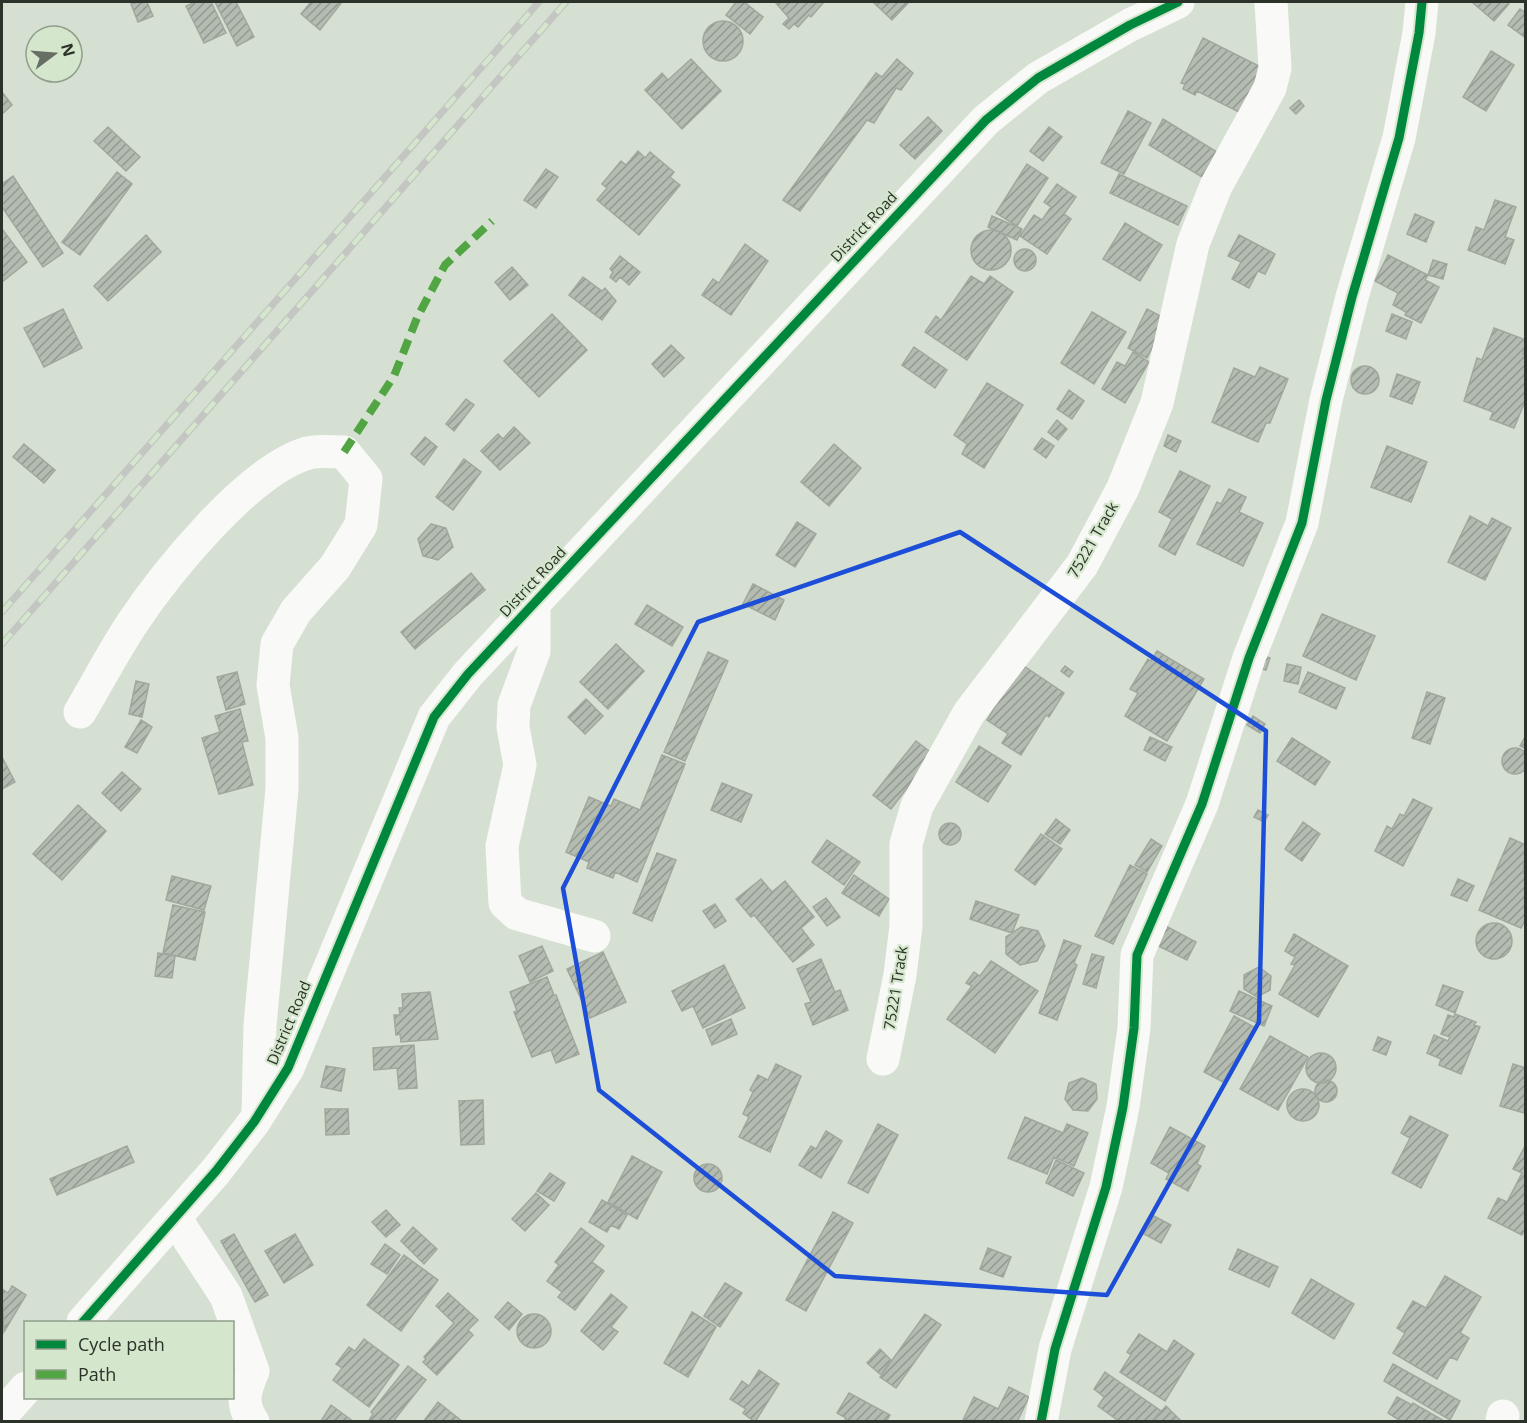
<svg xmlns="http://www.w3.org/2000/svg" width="1527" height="1423" viewBox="0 0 1527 1423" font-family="'Open Sans',sans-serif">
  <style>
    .building { fill: url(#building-hatch); stroke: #a0a79c; stroke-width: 1.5 }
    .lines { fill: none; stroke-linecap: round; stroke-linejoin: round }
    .minor { stroke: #f9faf8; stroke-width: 33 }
    .rail-casing { stroke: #c3c6c2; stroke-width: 7 }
    .rail { stroke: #d4e6cc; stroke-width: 4.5; stroke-dasharray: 14; stroke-linecap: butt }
    .quiet { stroke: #51a542; stroke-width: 8; stroke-dasharray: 15 8; stroke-linecap: butt }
    .cycleway-casing { stroke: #d4e6cc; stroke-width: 13 }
    .cycleway { stroke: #00873e; stroke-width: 9 }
    .marked { fill: none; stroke: #1d4ed8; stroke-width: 4.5; stroke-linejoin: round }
    .labels { text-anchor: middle; stroke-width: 4.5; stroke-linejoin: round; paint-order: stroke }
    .street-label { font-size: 15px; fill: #2b3229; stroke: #d4e6cc }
  </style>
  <defs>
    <pattern id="building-hatch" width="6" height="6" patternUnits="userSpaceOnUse" patternTransform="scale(1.5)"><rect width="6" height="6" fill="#b4bcb2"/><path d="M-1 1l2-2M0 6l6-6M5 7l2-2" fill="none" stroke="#939991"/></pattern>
  </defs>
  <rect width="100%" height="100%" fill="#d6e0d2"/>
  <path class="building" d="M138 2H147L153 16 138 22 131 4Z
    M195 2H211L226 33 204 43 186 6Z
    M215 2H236L254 37 237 46Z
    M311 2H342L320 30 301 14Z
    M736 2H744L763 17 750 34 726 15Z
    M775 2H824L811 17 809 15 798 27 794 24 789 29 783 24 789 18Z
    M875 2H909L892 20 874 3Z
    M1472 2H1506L1509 4 1494 21Z
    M1520 9 1526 13V38L1508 25Z
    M703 41a20 20 0 1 1 40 0a20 20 0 1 1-40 0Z
    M1203 38 1265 69 1243 114 1197 91 1195 95 1183 89 1185 84 1181 83Z
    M1491 51 1514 65 1486 111 1463 97Z
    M691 59 721 91 682 129 645 90 662 73 668 80Z
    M897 59 913 73 901 90 896 88 874 123 867 120 800 211 783 200 876 73 882 77Z
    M2 92 12 105 2 114Z
    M1299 100 1304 106 1296 114 1290 108Z
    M1128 111 1151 123 1124 174 1101 163Z
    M928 117 942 131 915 159 900 145Z
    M1163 119 1217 152 1202 177 1149 145Z
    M108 127 140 157 126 171 94 141Z
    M1049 127 1062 137 1043 161 1030 151Z
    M638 151 645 158 650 152 674 172 670 177 680 185 639 235 597 200 607 188 602 184 621 161 626 165Z
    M1027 164 1048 178 1017 226 996 213Z
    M546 169 558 177 536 208 524 200Z
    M117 172 132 184 80 255 62 242Z
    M1119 174 1187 206 1178 225 1110 193Z
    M13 176 63 253 43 267 2 207V184Z
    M1057 184 1076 197 1064 214 1071 219 1047 254 1020 236 1034 215 1042 220 1051 207 1044 202Z
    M1495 200 1516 207 1505 237 1514 240 1505 264 1468 250 1476 227 1484 230Z
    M1415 214 1434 222 1426 242 1407 234Z
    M992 216 1022 229 1017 240 988 227Z
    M1125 223 1162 245 1140 281 1103 259Z
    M2 229 27 262 2 282Z
    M971 250a20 20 0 1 1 40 0a20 20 0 1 1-40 0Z
    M146 235 161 252 108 301 94 286Z
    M1239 235 1275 254 1265 274 1258 271 1249 288 1232 279 1241 262 1228 256Z
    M745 244 768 261 731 315 702 295 713 279 719 283Z
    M1014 260a11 11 0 1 1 22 0a11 11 0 1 1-22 0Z
    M1388 255 1428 275 1425 280 1439 287 1421 323 1405 315 1406 312 1393 305 1398 293 1375 281Z
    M620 256 640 272 629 285 620 277 616 282 610 277 613 272 610 269Z
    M1433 260 1447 264 1443 279 1428 275Z
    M512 267 528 285 510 300 495 282Z
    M971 276 984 284 990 276 1013 292 967 360 925 332 936 316 941 320Z
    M583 277 602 291 605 288 616 301 602 320 569 295Z
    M63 309 82 348 44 367 24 328Z
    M1147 309 1166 319 1147 358 1128 348Z
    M1092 312 1126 332 1094 384 1061 363Z
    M552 314 587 350 539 397 504 361Z
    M1392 314 1412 322 1406 339 1386 331Z
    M1494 328 1526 340 1523 354 1526 355V399L1514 428 1490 419 1493 412 1464 401 1477 358 1482 360Z
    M671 345 684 358 664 377 652 364Z
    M914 347 947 370 935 388 902 365Z
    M1133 352 1149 362 1125 403 1102 389 1117 362 1125 366Z
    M1351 380a14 14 0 1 1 28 0a14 14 0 1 1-28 0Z
    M1260 367 1288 379 1270 423H1266L1258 442 1212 422 1234 368 1255 377Z
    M1397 374 1420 382 1412 404 1390 396Z
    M987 383 1023 405 984 468 962 454 967 444 954 435Z
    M1069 390 1084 401 1072 419 1057 409Z
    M466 399 474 405 454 431 446 424Z
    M1057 420 1067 429 1058 440 1048 432Z
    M514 427 530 443 500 470 481 451 498 434 503 439Z
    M1168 435 1181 441 1176 452 1164 446Z
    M425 437 437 447 424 465 411 454Z
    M1042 438 1054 446 1046 458 1034 449Z
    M24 444 55 470 44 483 13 457Z
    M834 444 861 468 829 506 801 482Z
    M1387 446 1427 462 1411 502 1371 487Z
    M464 459 481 472 453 510 436 497Z
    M1180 471 1210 486 1175 555 1159 546 1172 519 1159 512Z
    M1229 489 1246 497 1239 512 1263 523 1243 566 1197 544 1217 502 1221 504Z
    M1470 516 1488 526 1492 518 1511 528 1485 580 1448 562Z
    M797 522 816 534 795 567 776 555Z
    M431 524 446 528 453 547 438 560 423 556 418 539Z
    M471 573 485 590 415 649 401 632Z
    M753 584 784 600 775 620 743 604Z
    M647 605 683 627 672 646 635 624Z
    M1322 614 1375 636 1356 680 1303 656Z
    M616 644 644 671 608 709 580 682Z
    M1157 651 1204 679 1167 741 1125 716 1138 693 1130 689 1148 659 1151 661Z
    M708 652 728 661 685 761 664 752Z
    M1260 655 1270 658 1266 670 1255 667Z
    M1021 664 1064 693 1049 717 1046 715 1021 755 1002 743 1008 734 987 720Z
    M1287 664 1301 667 1298 684 1284 681Z
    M1065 666 1073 672 1069 677 1061 671Z
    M237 672 245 704 226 710 217 677Z
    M1308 672 1345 688 1336 709 1299 692Z
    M136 681 149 684 142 717 129 714Z
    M1427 692 1445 698 1430 744 1412 738Z
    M586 699 603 716 585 734 568 717Z
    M240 709 248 741 242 742 253 785 219 794 202 738 220 732 215 716Z
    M1253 716 1265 724 1260 733 1247 725Z
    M141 720 152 727 137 753 125 747Z
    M1526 735V749L1520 746Z
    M1150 737 1172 747 1165 761 1144 750Z
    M1292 738 1330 762 1315 785 1277 761Z
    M916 741 933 754 891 809 873 795Z
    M979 746 1011 766 988 802 956 782Z
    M1502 761a13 13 0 1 1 26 0a13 13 0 1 1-26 0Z
    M662 755 685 764 637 882 615 872 613 878 587 868 589 862 566 852 589 797 611 806 614 799 640 810Z
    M2 757 15 782 2 789Z
    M122 772 141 789 121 811 102 793Z
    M722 783 752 795 741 822 711 810Z
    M1413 799 1432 808 1403 866 1375 851 1387 826 1392 829 1400 814 1404 816Z
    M78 805 106 831 62 880 33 854Z
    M1258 810 1268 815 1264 822 1254 817Z
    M1056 819 1070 830 1060 844 1045 834Z
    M1303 822 1320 834 1302 861 1285 849Z
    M939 834a11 11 0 1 1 22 0a11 11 0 1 1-22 0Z
    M1041 834 1062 849 1035 885 1015 870Z
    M1510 838 1526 845 1523 873 1526 874V918L1521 928 1479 910Z
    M1151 839 1162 846 1147 872 1135 865Z
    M827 840 860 862 844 885 812 862Z
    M657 853 676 860 652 921 633 913Z
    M1130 865 1147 874 1113 944 1095 936Z
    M854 875 889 899 879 916 842 893Z
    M172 876 211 886 204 910 166 900Z
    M761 879 772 892 785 881 814 917 801 928 814 945 793 962 754 915 751 917 736 899Z
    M1458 879 1474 886 1467 901 1451 895Z
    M826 898 840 917 827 926 813 907Z
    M976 901 1019 915 1012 933 970 919Z
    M715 904 726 921 715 928 703 911Z
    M173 905 205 912 195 960 163 953Z
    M1476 941a18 18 0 1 1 36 0a18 18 0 1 1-36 0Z
    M1162 924 1196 942 1187 960 1152 943Z
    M1021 927 1038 931 1045 946 1037 961 1020 965 1006 954V937Z
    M1294 934 1348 966 1318 1017 1279 994 1295 965 1291 964 1295 957 1285 951Z
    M1064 940 1081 946 1074 963 1077 965 1057 1020 1039 1013Z
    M542 946 553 971 530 982 519 956Z
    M603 952 626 1002 590 1018 567 969Z
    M158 953 175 956 172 978 155 976Z
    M1092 954 1104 957 1096 988 1083 984Z
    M821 959 835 992 840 990 848 1010 813 1025 805 1004 811 1002 797 969Z
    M991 961 1038 991 995 1053 947 1019 972 986 966 983 974 972 980 976Z
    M724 965 745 1008 703 1028 693 1006 682 1011 672 991Z
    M1259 967 1271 976 1270 990 1257 997 1244 989V975Z
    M547 977 554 995H556L579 1054 556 1063 551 1050 532 1057 514 1012 517 1011 510 992Z
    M1443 985 1463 992 1455 1013 1436 1005Z
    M1239 991 1272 1006 1264 1026 1230 1011Z
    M430 992 438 1039 401 1042 400 1034 396 1035 394 1015H400L399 1008H403L402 994Z
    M1455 1014 1476 1022 1474 1025 1480 1027 1461 1074 1439 1065 1441 1059 1427 1053 1434 1035 1448 1041 1450 1037 1441 1034 1448 1015 1454 1017Z
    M1234 1016 1254 1027 1223 1082 1204 1072Z
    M731 1019 737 1034 712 1045 706 1030Z
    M1270 1036 1308 1057 1278 1110 1240 1089Z
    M1378 1037 1391 1042 1386 1055 1373 1050Z
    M414 1045 417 1088 399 1089 397 1068 374 1070 373 1048Z
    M1306 1068a15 15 0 1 1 30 0a15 15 0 1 1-30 0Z
    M776 1064 801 1076 770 1152 739 1137 749 1117 743 1114 753 1092 750 1090 758 1075 768 1080Z
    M1513 1064 1526 1068 1524 1113 1500 1106Z
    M326 1066 345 1069 341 1091 321 1087Z
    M1082 1078 1096 1084 1097 1099 1088 1111 1073 1110 1065 1099 1069 1083Z
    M1315 1091a11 11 0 1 1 22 0a11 11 0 1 1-22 0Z
    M1287 1105a16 16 0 1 1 32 0a16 16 0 1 1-32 0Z
    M483 1100 484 1144 461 1145 459 1101Z
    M325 1109H348L349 1134 326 1135Z
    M1410 1116 1448 1135 1421 1188 1392 1173 1410 1138 1401 1133Z
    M1025 1117 1063 1133 1067 1124 1088 1133 1074 1166 1054 1157 1047 1174 1008 1158Z
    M878 1124 898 1135 868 1193 848 1183Z
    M1170 1127 1205 1146 1197 1164 1201 1166 1188 1191 1166 1179 1169 1173 1151 1163Z
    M826 1131 842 1141 821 1178 799 1165 811 1146 816 1149Z
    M1526 1144V1228L1522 1235 1488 1218 1498 1198 1507 1202 1522 1173 1513 1169Z
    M127 1146 134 1162 57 1195 50 1179Z
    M632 1156 662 1172 637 1219 608 1202Z
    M1056 1160 1084 1173 1073 1196 1046 1183Z
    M694 1178a14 14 0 1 1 28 0a14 14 0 1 1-28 0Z
    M550 1173 565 1183 554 1201 537 1191Z
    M536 1193 549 1205 525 1231 512 1219Z
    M602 1200 627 1215 619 1229 611 1225 607 1232 589 1222Z
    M386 1210 400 1225 386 1237 372 1222Z
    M833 1212 853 1223 806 1311 786 1300Z
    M1154 1216 1171 1225 1161 1243 1144 1234Z
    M413 1227 437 1249 424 1264 401 1241Z
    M581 1228 604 1246 592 1262 604 1271 575 1310 558 1297 562 1292 547 1281 559 1265 555 1262Z
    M234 1234 268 1295 255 1302 221 1241Z
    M295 1234 313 1265 284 1283 265 1251Z
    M385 1244 400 1255 387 1274 371 1264Z
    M988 1248 1011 1257 1003 1277 980 1269Z
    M1238 1249 1278 1267 1269 1287 1229 1269Z
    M404 1255 438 1280 401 1331 367 1305Z
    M1445 1276 1481 1297 1460 1333 1469 1338 1457 1360 1450 1357 1437 1379 1393 1353 1405 1333 1397 1328 1413 1301 1426 1308Z
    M1311 1279 1354 1304 1334 1339 1292 1313Z
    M725 1283 742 1293 720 1327 704 1316Z
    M12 1286 26 1295 4 1332 2 1289 8 1293Z
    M448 1293 478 1320 468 1330 473 1335 437 1375 423 1362 426 1359 424 1357 454 1323 436 1306Z
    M611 1294 627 1307 611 1327 618 1332 603 1350 581 1331Z
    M508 1302 522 1314 509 1330 495 1317Z
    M692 1312 716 1327 688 1377 664 1363Z
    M517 1331a17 17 0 1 1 34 0a17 17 0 1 1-34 0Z
    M925 1314 941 1325 896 1388 880 1377Z
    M1139 1334 1167 1352 1174 1340 1194 1354 1165 1401 1120 1372 1131 1355 1127 1352Z
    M364 1339 399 1365 369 1407 333 1380 342 1368 336 1364 349 1347 355 1351Z
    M880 1349 891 1360 881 1375 867 1363Z
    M1393 1364 1460 1401 1450 1420 1384 1381Z
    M408 1366 426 1380 395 1419 396 1422H368L373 1414 371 1412Z
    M759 1370 779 1384 755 1422 743 1413 746 1409 730 1399 742 1381 749 1386Z
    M1105 1372 1161 1411 1151 1422H1120L1098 1406 1104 1397 1094 1389Z
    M1009 1387 1029 1397 1017 1422 963 1420 974 1397 998 1409Z
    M849 1393 890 1415 886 1422H844L846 1418 837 1413Z
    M1397 1397 1412 1405 1413 1403 1446 1422H1402L1388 1413Z
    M438 1402 463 1422H423Z
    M331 1405 354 1422 321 1421Z
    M1166 1406 1182 1422H1152Z"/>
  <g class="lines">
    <path class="minor" d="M534 603V651L514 705 513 727 520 765 502 846 505 903 517 914 594 936
      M80 712C97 683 113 653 131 625 165 574 248 470 308 453 319 450 333 452 344 452L366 479 361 525 335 567 296 611 277 644 273 685 282 738V789L260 1025 258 1115
      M883 1059 900 975 906 926V844L917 806 969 713 1082 565 1123 488 1157 403 1193 244 1216 186 1270 88 1275 68 1271 2
      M175 1218 226 1296 253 1371C245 1390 240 1403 253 1422
      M83 1322 216 1171 254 1122 288 1068 434 717 468 674 986 120 1038 78 1130 25 1178 2
      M2 1415 26 1388
      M1041 1422 1055 1349 1106 1187 1123 1107 1134 1028 1137 955 1202 804 1249 658 1302 523 1326 400 1352 297 1399 138 1419 33 1422 2
      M1502 1422 1503 1416"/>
    <defs>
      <path id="rail" d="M2 612 539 2
        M2 644 566 2"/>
    </defs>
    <use href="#rail" class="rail-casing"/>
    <use href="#rail" class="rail"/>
    <path class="quiet" d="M344 452 394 376 417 318 445 265 492 221"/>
    <defs>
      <path id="cycleway" d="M83 1322 216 1171 254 1122 288 1068 434 717 468 674 986 120 1038 78 1130 25 1178 2
        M1041 1422 1055 1349 1106 1187 1123 1107 1134 1028 1137 955 1202 804 1249 658 1302 523 1326 400 1352 297 1399 138 1419 33 1422 2"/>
    </defs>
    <use href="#cycleway" class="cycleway-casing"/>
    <use href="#cycleway" class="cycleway"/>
  </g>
  <path class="marked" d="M960 532 1266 731 1259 1022 1107 1295 835 1276 599 1090 563 888 698 622Z"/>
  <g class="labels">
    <g class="street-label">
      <text transform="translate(864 227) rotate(-47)" y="5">District Road</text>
      <text transform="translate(1093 540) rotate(-60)" y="5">75221 Track</text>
      <text transform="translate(533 582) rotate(-47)" y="5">District Road</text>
      <text transform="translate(896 988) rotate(-81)" y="5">75221 Track</text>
      <text transform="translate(289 1023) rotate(-67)" y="5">District Road</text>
    </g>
  </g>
  <rect width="1527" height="1423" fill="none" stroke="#2b3229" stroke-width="6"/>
  <rect x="24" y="1321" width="210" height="78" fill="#d4e6cc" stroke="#909e8b" stroke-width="1.5"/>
  <rect x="36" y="1340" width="30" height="9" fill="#00873e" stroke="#909e8b" stroke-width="1.5"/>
  <text x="78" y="1351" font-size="18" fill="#2b3229">Cycle path</text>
  <rect x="36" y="1370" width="30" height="9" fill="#51a542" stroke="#909e8b" stroke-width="1.5"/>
  <text x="78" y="1381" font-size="18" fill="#2b3229">Path</text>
  <g transform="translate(54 54) rotate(74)"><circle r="28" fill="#d4e6cc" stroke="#909e8b" stroke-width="1.5"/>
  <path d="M0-4.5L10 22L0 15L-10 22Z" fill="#676f64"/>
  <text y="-9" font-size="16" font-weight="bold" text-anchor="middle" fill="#2b3229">N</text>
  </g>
</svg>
